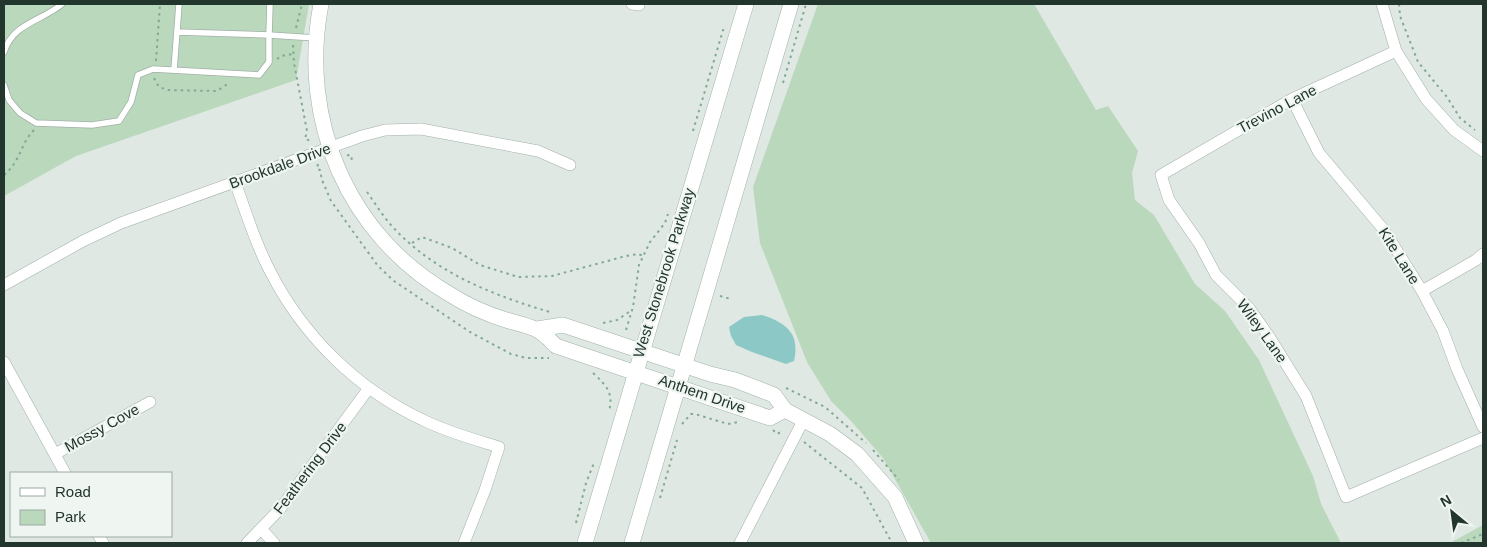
<svg xmlns="http://www.w3.org/2000/svg" width="1487" height="547" viewBox="0 0 1487 547" font-family="Helvetica,sans-serif">
  <style>
    .green { fill: #bad8bc }
    .water { fill: #8cc8c6 }
    .lines { fill: none; stroke-linecap: round; stroke-linejoin: round }
    .lane-casing { stroke: #a3afa9; stroke-width: 7 }
    .street-casing { stroke: #a3afa9; stroke-width: 12 }
    .secondary-casing { stroke: #a0b3a8; stroke-width: 16 }
    .path { stroke: #83a996; stroke-width: 2; stroke-dasharray: 2.5 4; stroke-linecap: butt }
    .lane { stroke: #fff; stroke-width: 5.5 }
    .street { stroke: #fff; stroke-width: 11 }
    .secondary { stroke: #fff; stroke-width: 15 }
    .labels { text-anchor: middle; stroke-width: 4.5; stroke-linejoin: round; paint-order: stroke }
    .street-label { font-size: 15px; fill: #22362d; stroke: #eff6f1 }
  </style>
  <rect width="100%" height="100%" fill="#dfe8e3"/>
  <path class="green" d="M4 4H309L296 80 76 156 4 196Z
    M818 4H1034L1096 110 1108 106 1138 151 1132 173 1135 200 1154 215 1195 284 1225 311 1259 360 1313 476 1321 504 1341 543H931L883 458 851 421 831 401 807 362 760 243 753 187Z
    M1483 525V543H1450Z"/>
  <path class="water" d="M762 315C787 323 800 334 794 361L786 364 752 352 736 345 731 336 729 327 744 317Z"/>
  <g class="lines">
    <defs>
      <path id="lane" d="M177 32 269 35 270 4
        M4 52C13 23 42 21 62 4
        M174 70 179 4
        M4 85 9 100 20 113 36 123 92 125 119 121 131 102 138 75 153 69 259 75 269 62V35L316 38"/>
      <path id="street" d="M632 4 639 5V4
        M1382 4 1396 51 1426 99 1454 130 1483 151
        M1396 51 1292 99 1161 175 1169 200 1199 243 1216 275 1249 308 1268 335 1306 396 1346 497 1483 438
        M1292 99 1319 153 1384 230 1422 291 1443 331 1457 369 1483 427
        M235 182C246 212 255 243 270 271 303 336 357 389 423 420 447 432 473 439 499 447L485 490 464 543
        M4 285 83 241 121 223 362 136 385 130 421 129 538 151 570 165
        M1422 291 1476 260 1483 254
        M4 362 65 473
        M55 454 150 402
        M262 530 274 543
        M99 536 103 543
        M247 543 280 509 369 388
        M740 543 804 419"/>
      <path id="secondary" d="M321 4C299 120 347 235 451 295 468 306 487 314 506 320 516 323 526 325 535 329 543 332 550 340 556 346L770 418 785 410
        M537 329 563 325 710 374 735 380 774 395 785 410 830 434 857 454 895 497 916 543
        M585 543 746 4
        M632 543 791 4"/>
    </defs>
    <use href="#lane" class="lane-casing"/>
    <use href="#street" class="street-casing"/>
    <use href="#secondary" class="secondary-casing"/>
    <path class="path" d="M1399 4 1400 16 1418 62 1447 97 1460 118 1475 130
      M296 28 302 4
      M293 45 294 63 307 131 305 139 311 141
      M277 59 281 56 293 54
      M156 61 160 4
      M154 78 159 87 168 90 217 91 229 83
      M783 83 806 4
      M693 131 724 27
      M347 155 352 156 351 163
      M318 164 317 169 320 170 322 180 331 201 378 266 394 281 470 332 511 354 526 358H549
      M4 175C21 161 20 144 34 130
      M367 192C375 203 382 215 391 225 433 272 492 295 550 312
      M412 243 422 237 452 248 480 265 518 277 552 276 626 256 638 254 644 256
      M720 296 731 299
      M603 323 617 320 632 310
      M626 330 633 307 639 265 650 242 665 223 668 214
      M593 373C606 385 614 393 609 411
      M786 388 825 407 866 443
      M682 424 691 414H695L728 424 738 422
      M773 430 777 434 783 431
      M804 442 862 488 892 543
      M873 450 899 480
      M660 498 677 440
      M576 523 586 483 594 463
      M1461 543 1483 534"/>
    <use href="#lane" class="lane"/>
    <use href="#street" class="street"/>
    <use href="#secondary" class="secondary"/>
  </g>
  <g class="labels">
    <g class="street-label">
      <text transform="translate(1277 109) rotate(-28)" y="5">Trevino Lane</text>
      <text transform="translate(280 166) rotate(-20)" y="5">Brookdale Drive</text>
      <text transform="translate(1399 256) rotate(58)" y="5">Kite Lane</text>
      <text transform="translate(664 273) rotate(-73)" y="5">West Stonebrook Parkway</text>
      <text transform="translate(1262 331) rotate(54)" y="5">Wiley Lane</text>
      <text transform="translate(702 394) rotate(19)" y="5">Anthem Drive</text>
      <text transform="translate(102 428) rotate(-29)" y="5">Mossy Cove</text>
      <text transform="translate(310 468) rotate(-53)" y="5">Feathering Drive</text>
    </g>
  </g>
  <rect width="1487" height="547" fill="none" stroke="#22362d" stroke-width="10"/>
  <rect x="10" y="472" width="162" height="65" fill="#eff6f1" stroke="#9da9a3"/>
  <rect x="20" y="488" width="25" height="8" fill="#ffffff" stroke="#9da9a3"/>
  <text x="55" y="497" font-size="15" fill="#22362d">Road</text>
  <rect x="20" y="510" width="25" height="15" fill="#bad8bc" stroke="#9da9a3"/>
  <text x="55" y="522" font-size="15" fill="#22362d">Park</text>
  <g transform="translate(1452 512) rotate(331)" stroke="#eff6f1" stroke-width="4" paint-order="stroke">
  <path d="M0-4L9 19L0 12L-9 19Z" fill="#22362d"/>
  <text y="-8" font-size="14" font-weight="bold" text-anchor="middle" fill="#22362d">N</text>
  </g>
</svg>
